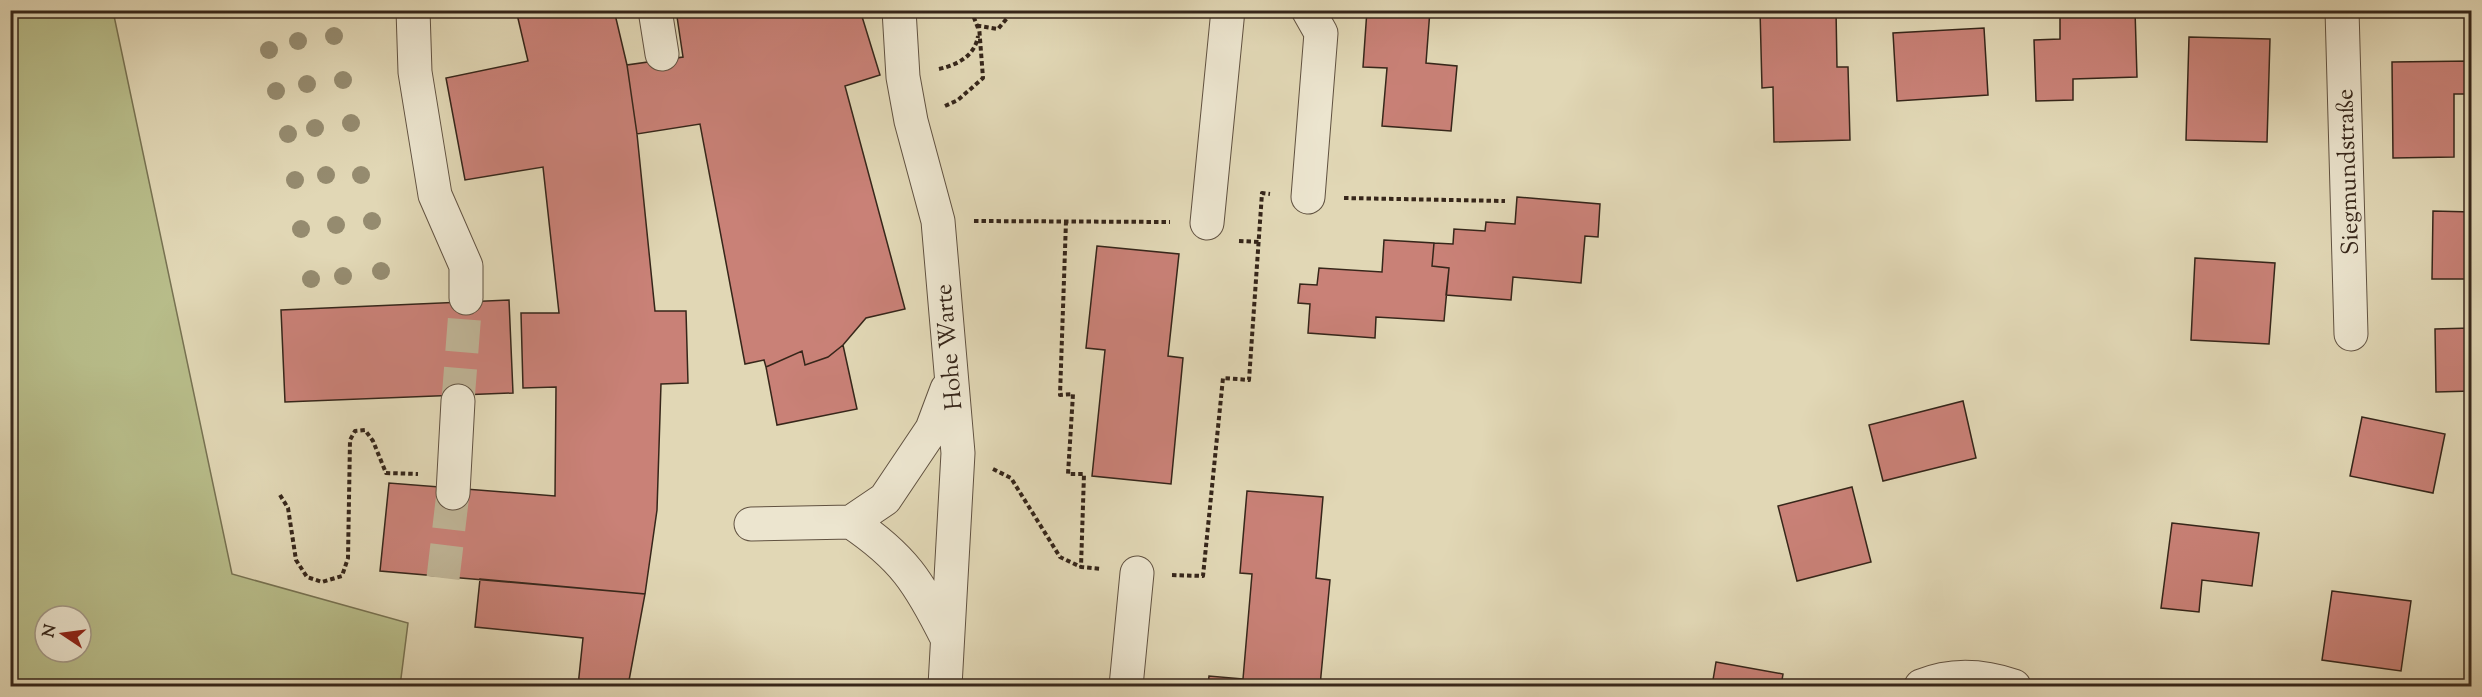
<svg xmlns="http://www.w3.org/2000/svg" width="2482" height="697" viewBox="0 0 2482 697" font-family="'Sorts Mill Goudy',serif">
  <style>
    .green { fill: #b8bd8a; stroke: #777252; stroke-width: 1.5; fill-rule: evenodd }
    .building { fill: #c98177; stroke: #36261a; stroke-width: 1.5 }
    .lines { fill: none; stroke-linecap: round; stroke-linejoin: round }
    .minor-tunnel { stroke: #bfb496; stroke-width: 33; stroke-dasharray: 33 16; stroke-linecap: butt }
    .minor-casing { stroke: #615241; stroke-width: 35 }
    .path { stroke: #36261a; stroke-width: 4; stroke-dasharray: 4.5 3; stroke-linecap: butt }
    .minor { stroke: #ece5cf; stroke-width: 33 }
    .tree { fill: #958b6f }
    .labels { text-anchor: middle; stroke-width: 4.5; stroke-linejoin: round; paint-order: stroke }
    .street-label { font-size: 24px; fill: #36261a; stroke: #ece5cf }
  </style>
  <rect width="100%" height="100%" fill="#e1d7b5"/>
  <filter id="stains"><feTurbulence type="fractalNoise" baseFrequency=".00333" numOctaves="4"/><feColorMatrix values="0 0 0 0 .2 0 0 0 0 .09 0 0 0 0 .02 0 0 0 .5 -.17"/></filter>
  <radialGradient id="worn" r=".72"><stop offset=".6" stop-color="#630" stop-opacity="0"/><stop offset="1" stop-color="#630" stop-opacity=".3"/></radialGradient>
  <path class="green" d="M10 11H113L232 574 408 623 400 686H11ZM45 616H81V652H45Z"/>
  <path class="building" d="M516 10H614L627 65 637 134 655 311H686L688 383 661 384 657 510 645 594 380 571 389 483 555 496 556 387 523 388 521 313H559L543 167 465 180 446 78 528 61Z
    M676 10H860L880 75 845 86 905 309 866 318 843 345 828 357 805 365 802 351 766 367 764 360 745 364 700 124 637 134 627 65 683 57Z
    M1367 10H1430L1426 63 1457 66 1451 131 1382 126 1387 68 1363 67Z
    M1760 10H1836L1837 67H1848L1850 140 1774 142 1773 87 1762 88Z
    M2060 10H2135L2137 77 2073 79V100L2036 101 2034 40 2060 39Z
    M1984 28 1988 95 1897 101 1893 33Z
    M2189 37 2270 39 2267 142 2186 140Z
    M2472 61V94H2454V157L2393 158 2392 62Z
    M1517 197 1600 204 1598 237 1585 236 1581 283 1513 277 1511 300 1446 295 1449 268 1432 266 1434 243 1453 244 1454 229 1485 231 1486 222 1515 224Z
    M2433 211 2472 212V279H2432Z
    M1384 240 1434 243 1432 266 1449 268 1444 321 1376 317 1375 338 1308 333 1310 304 1298 303 1300 284 1317 285 1319 268 1382 272Z
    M1097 246 1179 254 1168 356 1183 358 1171 484 1092 476 1105 350 1086 348Z
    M2195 258 2275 263 2269 344 2191 340Z
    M509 300 513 393 285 402 281 310Z
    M2471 328 2472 391 2436 392 2435 329Z
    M843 345 857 409 777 425 766 367 802 351 805 365 828 357Z
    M1963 401 1976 458 1883 481 1869 425Z
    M2362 417 2445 434 2433 493 2350 476Z
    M1852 487 1871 562 1797 581 1778 506Z
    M1247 491 1323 497 1316 578 1330 580 1320 686H1208L1209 676 1243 679 1252 574 1240 573Z
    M2172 523 2259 533 2252 586 2202 580 2199 612 2161 608Z
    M480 579 645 594 628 686H578L583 638 475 627Z
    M2332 591 2411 601 2401 671 2322 660Z
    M1716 662 1783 674 1781 686H1712Z"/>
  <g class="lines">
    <path class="minor-tunnel" d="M458 401 466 298
      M443 578 453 493"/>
    <defs>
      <path id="minor" d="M413 10 415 72 435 195 466 266V298
        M655 10 662 54
        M899 10 903 77 911 121 938 221 958 453 945 686
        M2342 10 2351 334
        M1308 197 1321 33 1308 10
        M1207 223 1228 10
        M453 493 458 401
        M851 522C903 557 919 582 947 638
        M751 524 851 522 885 499 932 429 947 389
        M1126 686 1137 573
        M1921 686C1952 673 1982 675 2014 686"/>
    </defs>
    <use href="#minor" class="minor-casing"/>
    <path class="path" d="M971 10 978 28
      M939 69C957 65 975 56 978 36
      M945 106 958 100 983 78 979 26 998 29 1014 10
      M1344 198 1505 201
      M974 221 1170 222
      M1066 221 1060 395 1073 394 1068 474H1084L1081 567
      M1239 241 1260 242
      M993 469 1011 478 1060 557 1081 567 1102 569
      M280 495 288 508 296 560 307 577 322 582 342 576 348 558 350 440 355 431 365 430 373 441 386 473 418 474
      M1172 575 1203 576 1223 378 1249 380 1262 193 1270 194"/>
    <use href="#minor" class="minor"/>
  </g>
  <g class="tree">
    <circle cx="334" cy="36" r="9"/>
    <circle cx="298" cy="41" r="9"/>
    <circle cx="269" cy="50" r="9"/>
    <circle cx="343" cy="80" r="9"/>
    <circle cx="307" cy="84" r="9"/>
    <circle cx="276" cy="91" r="9"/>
    <circle cx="351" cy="123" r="9"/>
    <circle cx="315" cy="128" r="9"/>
    <circle cx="288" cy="134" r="9"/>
    <circle cx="326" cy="175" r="9"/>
    <circle cx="361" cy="175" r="9"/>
    <circle cx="295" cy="180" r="9"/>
    <circle cx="372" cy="221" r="9"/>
    <circle cx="336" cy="225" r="9"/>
    <circle cx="301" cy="229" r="9"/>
    <circle cx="381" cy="271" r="9"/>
    <circle cx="343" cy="276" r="9"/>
    <circle cx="311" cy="279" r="9"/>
  </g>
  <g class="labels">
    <g class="street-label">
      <text transform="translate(2347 172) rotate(-92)" y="8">Siegmundstraße</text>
      <text transform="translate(948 347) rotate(-95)" y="8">Hohe Warte</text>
    </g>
  </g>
  <rect width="2482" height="697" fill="none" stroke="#e1d7b5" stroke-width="36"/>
  <rect x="12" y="12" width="2458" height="673" fill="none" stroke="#36261a" stroke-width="3"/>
  <rect x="18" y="18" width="2446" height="661" fill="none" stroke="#36261a" stroke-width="1.5"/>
  <g transform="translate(63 634) rotate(283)"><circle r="28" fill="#ece5cf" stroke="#a39987" stroke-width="1.5"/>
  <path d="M0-4.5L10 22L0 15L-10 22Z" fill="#8f2418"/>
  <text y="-9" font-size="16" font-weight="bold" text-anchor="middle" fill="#36261a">N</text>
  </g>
  <rect width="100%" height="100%" filter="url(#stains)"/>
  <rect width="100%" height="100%" fill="url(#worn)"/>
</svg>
